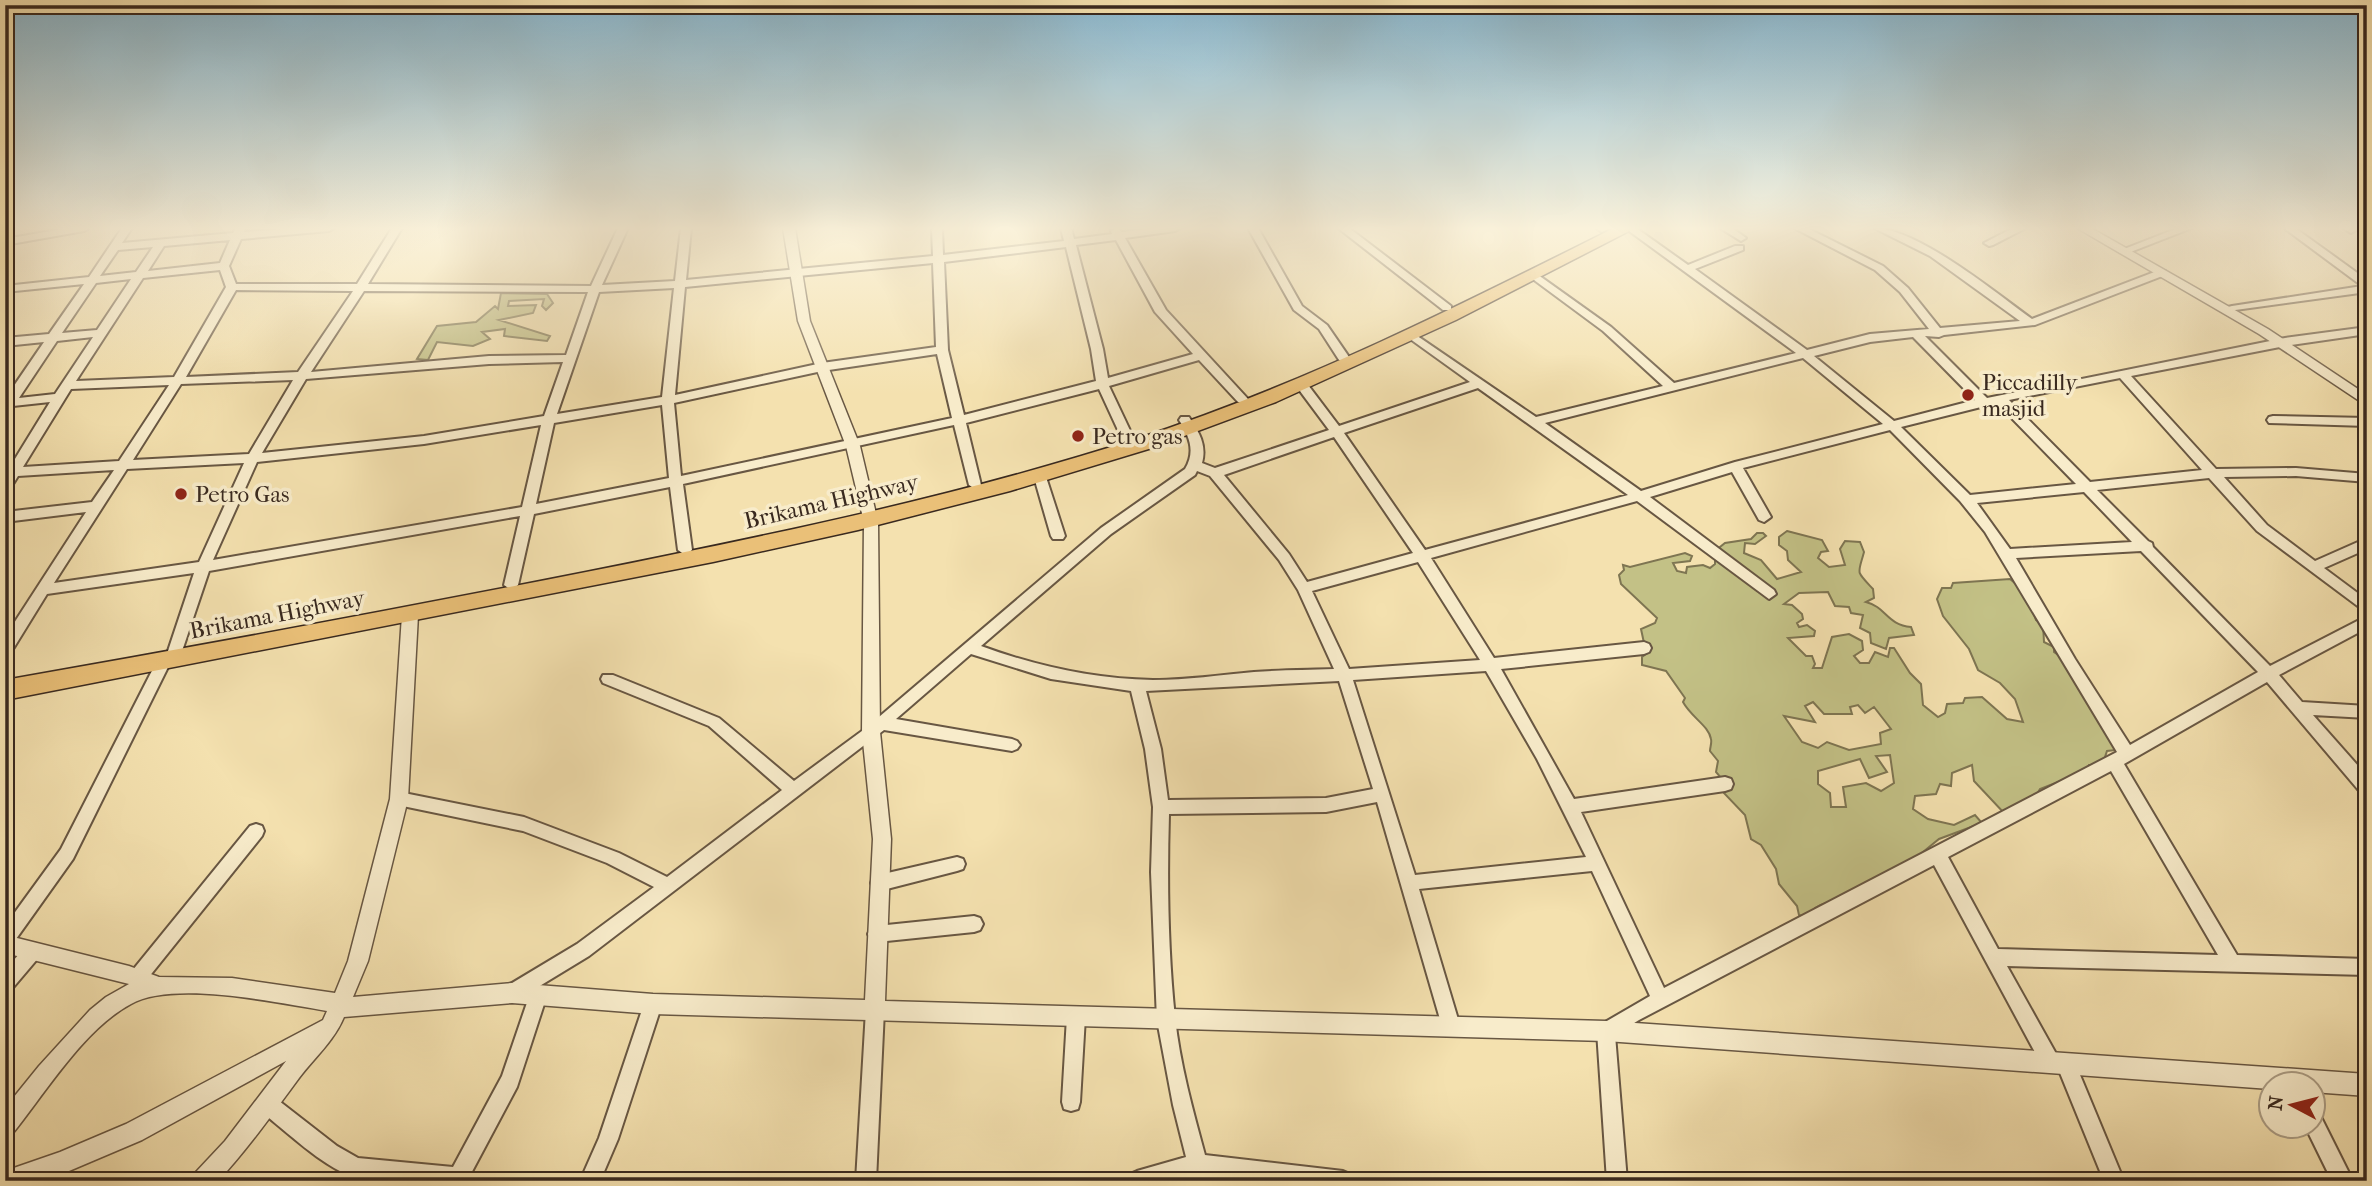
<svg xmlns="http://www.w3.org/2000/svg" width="2372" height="1186" viewBox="0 0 2372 1186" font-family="'IM FELL French Canon',serif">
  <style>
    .green { fill: #c3c186; stroke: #7e7552; stroke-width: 2; fill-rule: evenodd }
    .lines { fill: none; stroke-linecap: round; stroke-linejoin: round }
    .minor-casing { stroke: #685743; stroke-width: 4 }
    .tertiary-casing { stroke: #685743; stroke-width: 3 }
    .trunk-casing { stroke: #39291f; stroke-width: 3 }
    .minor { fill: #f8eccb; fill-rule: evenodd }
    .tertiary { fill: #f8eccb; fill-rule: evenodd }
    .trunk { fill: #eac078; fill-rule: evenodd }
    .poi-dot { fill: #8f2418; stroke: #f8eccb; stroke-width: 2.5 }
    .labels { text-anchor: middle; stroke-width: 7; stroke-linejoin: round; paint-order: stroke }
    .poi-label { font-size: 23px; fill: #39291f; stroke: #f8eccb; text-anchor: start }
    .street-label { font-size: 23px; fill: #39291f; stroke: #f8eccb }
  </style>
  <rect width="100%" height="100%" fill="#f4e1af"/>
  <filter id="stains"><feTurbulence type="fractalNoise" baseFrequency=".00286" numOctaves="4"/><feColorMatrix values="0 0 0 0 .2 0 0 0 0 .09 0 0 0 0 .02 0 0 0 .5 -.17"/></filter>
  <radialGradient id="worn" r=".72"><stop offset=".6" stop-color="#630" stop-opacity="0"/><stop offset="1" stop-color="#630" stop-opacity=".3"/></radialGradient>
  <path class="green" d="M501 293 547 294 553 303 546 310 542 306 544 299 509 301 508 306 536 305 533 313 499 320 550 336 547 341 504 336 505 329 482 332 490 339 473 346 437 342 428 360 417 359 437 326 476 322 495 306 498 309Z
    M1787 531 1822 540 1828 551 1821 552 1818 558 1829 567 1845 565 1840 549 1845 541 1860 542 1864 552C1858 575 1855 570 1873 589L1874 598 1866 602C1886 607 1887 625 1911 627L1914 635 1889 638 1886 649 1871 643 1870 633 1860 628 1863 615 1851 613 1849 607 1835 606 1828 592 1799 593 1784 604 1792 605 1802 614 1803 619 1797 623 1799 627 1807 625 1815 631 1814 636 1788 638 1806 656H1812L1815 664 1813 668H1822L1832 637 1849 634 1862 641 1863 650 1854 656 1860 663H1869L1875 652 1888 657 1890 648H1894L1910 673 1921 684 1923 705 1938 717 1945 713 1947 704 1963 703 1965 698 1982 697 2007 719 2023 722 2015 699 2000 683 1978 670 1969 649 1943 616 1937 599 1942 588H1951L1953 583 2010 579 2028 594 2036 620 2043 624 2044 642 2054 647V652L2061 657 2116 750 2107 751 2102 766 2089 765 2086 771 2040 789 2037 794 2004 813 1974 781 1972 765 1952 773 1951 786 1940 784 1936 794 1915 796 1913 809 1928 819 1954 825 1975 815 1982 823 1939 839 1917 857 1879 878 1872 888C1848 886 1851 894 1832 901 1825 904 1822 903 1815 908L1814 916 1809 919 1799 915 1797 906 1779 884 1776 869 1761 845 1751 839 1745 815 1721 790 1722 779 1716 772 1718 761 1710 751C1710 747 1712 743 1711 739 1709 726 1691 717 1683 702L1685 698 1666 671 1642 665V657L1650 651 1644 643 1641 629 1655 623 1657 618 1621 584 1619 575 1624 570 1623 565 1630 567 1685 553 1692 556 1690 561 1673 563 1677 571 1686 573 1687 567 1703 565 1710 568 1715 564V551L1725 543 1751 539 1757 533H1763L1766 536 1755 544 1745 543 1744 553 1761 560 1777 579 1801 572 1788 560 1787 551 1779 545V537ZM1813 702 1824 714H1852L1850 707 1858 705 1865 713 1874 707 1891 729 1880 733 1881 744 1849 750 1827 742 1818 748 1802 742 1784 716 1815 722 1805 706ZM1890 755 1894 783 1881 791 1866 783 1843 787 1846 807H1831L1830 793 1818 784V771L1860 759 1869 778 1887 772 1876 756Z"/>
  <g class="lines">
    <defs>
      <path id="minor" d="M68 228H89L84 231 5 245V239Z
        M122 228H132L122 243 233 233 236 228H246L244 232 297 228H334L329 231 241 239 229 266 236 284H357L392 228H402L368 284 591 286 618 228H628L602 285 675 281 681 228H691L686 280 933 256 932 228H942L943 255 1064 241 1061 228H1071L1074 239 1112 234 1111 231 1116 228 1122 232 1155 228H1180L1175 231 1125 238 1166 310 1248 399 1246 402H1238L1199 360 1109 386 1135 441 1129 445 1123 441 1099 389 966 423 981 485 975 489 969 485 954 425 683 484 692 550 685 555 678 550 670 487 534 514 518 585 511 590 504 585 520 516 209 571 182 651 180 655H170L168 651 194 573 47 594 10 654 5 656V637L86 512 5 522V512L92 502 114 470 18 476 10 489 5 490V468L10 467 50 402 13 406 9 412 5 413V399L44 342 5 346V338L49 334 84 284 5 292V286L89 277ZM230 240 220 263 148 271 164 246ZM1116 240 1155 312 1193 354 1108 378 1103 349 1076 245ZM153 247 136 272 100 276 118 250ZM1066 247 1091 349 1096 381 964 415 948 350 944 262ZM933 263 936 347 822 363 675 395 685 287ZM220 270 226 287 174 377 76 381 143 278ZM131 279 97 330 62 333 96 283ZM674 288 662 397 557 414 599 292ZM236 290 353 291 298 372 186 377ZM364 291 588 292 566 355 489 356 311 372ZM93 337 55 394 19 398 57 341ZM937 354 952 418 681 476 674 403 822 371ZM563 362 544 416 424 436 262 453 306 379 489 364ZM293 380 249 454 133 460 181 384ZM169 385 119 461 23 467 71 389ZM662 405 669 478 536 504 554 423ZM541 425 522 507 213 560 257 462 424 444ZM244 463 199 562 54 583 127 469Z
        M1248 228H1258L1302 306 1327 325 1349 357 1347 360H1339L1319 329 1294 310Z
        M1338 228H1349L1451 306V310H1443Z
        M1596 228H1606L1607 229 1602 232Z
        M1625 228H1636L1688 265 1735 246H1743V250L1695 269 1807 350 1870 334 1929 329 1900 292 1875 270 1794 228H1807L1883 266 1908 288 1940 328 2020 321 1930 256 1874 228C1917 228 1996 293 2032 319L2157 271H2165V275L2035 325 1944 335 1939 337 1925 336 1987 398 2285 338 2367 327V334L2285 346 2131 376 2216 469 2296 468 2367 474V482L2296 476 2224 477 2267 525 2315 561 2367 538V549L2324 568 2367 600V613L2257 531 2209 478 2097 490 2148 541 2152 543 2153 547 2270 666 2367 616V628L2279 675 2302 702 2367 706V718L2313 715 2367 776V795L2361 793 2267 682 2124 764 2237 955 2367 959V975L2007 966 2059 1059 2066 1055 2073 1058 2124 1181H2104L2058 1068 2051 1072 2044 1069 1934 865 1639 1020 1615 1035 1627 1181H1607L1597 1031 1600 1025 1650 996 1592 871 1419 889 1460 1026 1457 1032 1451 1035 1445 1032 1442 1026 1377 802 1326 812 1169 814C1167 882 1168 951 1175 1018 1180 1064 1193 1111 1205 1155L1343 1171 1350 1174 1353 1181H1257L1198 1174 1173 1181H1127L1130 1174 1137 1171 1186 1157 1173 1105 1157 1020 1151 872 1153 807 1145 749 1131 691 1051 679 971 654 896 719 1012 739 1017 741 1020 745 1017 749 1012 751 884 730 589 956 538 987 544 989 547 995 517 1087 467 1181C438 1181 378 1185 353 1177 319 1164 289 1133 260 1111L258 1104 260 1097 267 1095 274 1097 337 1146 358 1158 453 1167 502 1076 531 991 513 1000 507 998 504 992 507 986 577 944 654 887 607 863 523 831 393 804 391 799 393 794 399 792 524 817 619 853 667 877 782 790 709 726 603 683 601 679 603 675H613L719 718 794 781 866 728 1101 528 1185 469C1196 451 1189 436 1179 420L1181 417H1189C1199 432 1207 445 1202 463L1215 468 1329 430 1297 387 1295 384 1297 381H1305L1339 426 1470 382 1406 336 1404 334 1410 331 1536 417 1663 386 1603 331 1530 277 1529 275 1534 272 1611 327 1674 383 1796 353ZM1913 337 1975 400 1894 421 1814 356 1870 342ZM1803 358 1883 424 1735 462 1641 491 1545 423ZM2120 378 2202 470 2090 482 2009 400ZM1478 388 1628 495 1425 550 1344 433ZM1997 403 2076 484 1970 495 1901 427ZM1890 430 1960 501 1985 532 2117 752 1664 988 1581 812 1725 791 1731 789 1733 784 1731 779 1725 777 1574 799 1501 669 1644 654 1649 652 1651 648 1649 644 1644 642 1494 658 1431 558 1637 501 1769 599 1776 594 1774 590 1650 497 1732 472 1759 520 1764 522 1771 517 1743 468ZM1334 437 1413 553 1307 582 1289 554 1224 475ZM1197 471 1210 476 1279 560 1298 590 1334 669C1307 670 1281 670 1254 672 1220 675 1187 680 1153 680 1094 679 1036 666 981 646L1111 534 1195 475ZM2084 492 2132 542 2010 549 1977 503ZM2141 551 2258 672 2130 745 2075 659 2016 558ZM1418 562 1480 660 1349 669 1312 591ZM1486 671 1537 759 1586 857 1415 875 1353 680ZM1339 681 1373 789 1326 798 1168 800 1161 749 1146 691ZM2111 771 2218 955 1998 949 1948 857Z
        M1720 228H1732L1746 238 1741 241Z
        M2013 228H2026L1993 245 1989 246 1984 243Z
        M2178 228H2192L2128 253 2124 254 2119 251Z
        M2284 228H2295L2367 280V292L2228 311V307L2232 306 2362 286Z
        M2343 228H2355L2356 230 2351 233Z
        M2273 416 2367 418V426L2269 423 2267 420 2269 417Z
        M1040 473 1046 477 1065 536 1063 539H1053L1051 536 1034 477Z
        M163 657 168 659 170 663 73 859 11 946 5 948V926L61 849 158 659Z
        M256 824 262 826 264 831 262 836 144 983 138 985 132 983 129 977 132 971 250 826Z
        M957 857 963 859 965 864 963 869 957 871 879 891 873 888 871 883 873 878 879 875Z
        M974 916 980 918 983 924 980 930 974 932 877 942 871 940 868 934 871 928 877 926Z
        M33 943 39 945 42 951 39 957 11 990 5 992V970L27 945Z
        M653 995 659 998 662 1004 618 1139 600 1181H580L599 1138 644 1004 647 998Z
        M875 1001 881 1004 884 1010 876 1181H856L866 1010 869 1004Z
        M1076 1008 1082 1011 1085 1017 1080 1102 1078 1109 1071 1111 1064 1109 1062 1102 1067 1017 1070 1011Z
        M2312 1111 2319 1113 2353 1181H2332L2305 1126H2312Z"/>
      <path id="tertiary" d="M783 228H795L810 321 860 446 878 522 880 732 891 839 885 1001 1606 1021 2367 1074V1096L2312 1092V1084H2270V1089L1606 1041 653 1014 512 1003 344 1017C334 1041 315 1057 299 1078 273 1113 248 1149 218 1181H192L195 1173 225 1141 286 1061 142 1140 69 1171 41 1181H5V1171L60 1152 126 1124 323 1020 327 1011C279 1003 174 980 131 1004 84 1029 46 1092 13 1133L5 1136V1108L39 1066 90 1010 106 997 129 984 5 953V935L129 966 159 977 232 978 335 993 348 961 390 799 402 615 404 611H416L418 615 408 799 368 961 353 997 512 983 653 994 865 1000 873 839 862 732 864 522 846 446 798 321Z
        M2077 228H2091L2268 329 2367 395V406L2259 334Z"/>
      <path id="trunk" d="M1614 228H1635L1456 320 1276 402 1152 448 1010 491 858 530 713 562 5 700V680C199 646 393 610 586 572 771 535 956 497 1136 439 1302 385 1459 306 1614 228Z"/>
    </defs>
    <use href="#minor" class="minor-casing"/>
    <use href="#tertiary" class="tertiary-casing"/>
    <use href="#trunk" class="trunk-casing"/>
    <use href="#minor" class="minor"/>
    <use href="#tertiary" class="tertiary"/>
    <use href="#trunk" class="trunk"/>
  </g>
  <linearGradient id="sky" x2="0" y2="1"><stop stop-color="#89b8d0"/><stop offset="0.58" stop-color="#faf2db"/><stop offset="1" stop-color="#faf2db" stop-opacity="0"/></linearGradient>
  <rect width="2372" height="394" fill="url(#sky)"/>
  <g class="poi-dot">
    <circle cx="1968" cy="395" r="7"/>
    <circle cx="1078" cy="436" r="7"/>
    <circle cx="181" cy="494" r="7"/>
  </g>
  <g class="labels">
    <g class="poi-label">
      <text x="1982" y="390">Piccadilly<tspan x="1982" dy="26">masjid</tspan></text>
      <text x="1092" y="444">Petro gas</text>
      <text x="195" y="502">Petro Gas</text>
    </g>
    <g class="street-label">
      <text transform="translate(831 501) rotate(-13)" y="8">Brikama Highway</text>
      <text transform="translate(277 614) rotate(-11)" y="8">Brikama Highway</text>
    </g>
  </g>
  <rect width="2372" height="1186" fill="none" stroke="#f4e1af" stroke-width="28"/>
  <rect x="7" y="7" width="2358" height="1172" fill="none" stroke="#39291f" stroke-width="3.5"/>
  <rect x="14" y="14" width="2344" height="1158" fill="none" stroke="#39291f" stroke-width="2"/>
  <g transform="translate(2292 1105) rotate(277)"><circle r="33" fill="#f8eccb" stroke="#ac9e86" stroke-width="2"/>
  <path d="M0-5L12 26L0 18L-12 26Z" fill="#8f2418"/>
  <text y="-10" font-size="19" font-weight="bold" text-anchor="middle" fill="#39291f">N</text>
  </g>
  <rect width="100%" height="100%" filter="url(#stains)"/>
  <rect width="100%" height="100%" fill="url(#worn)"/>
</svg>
